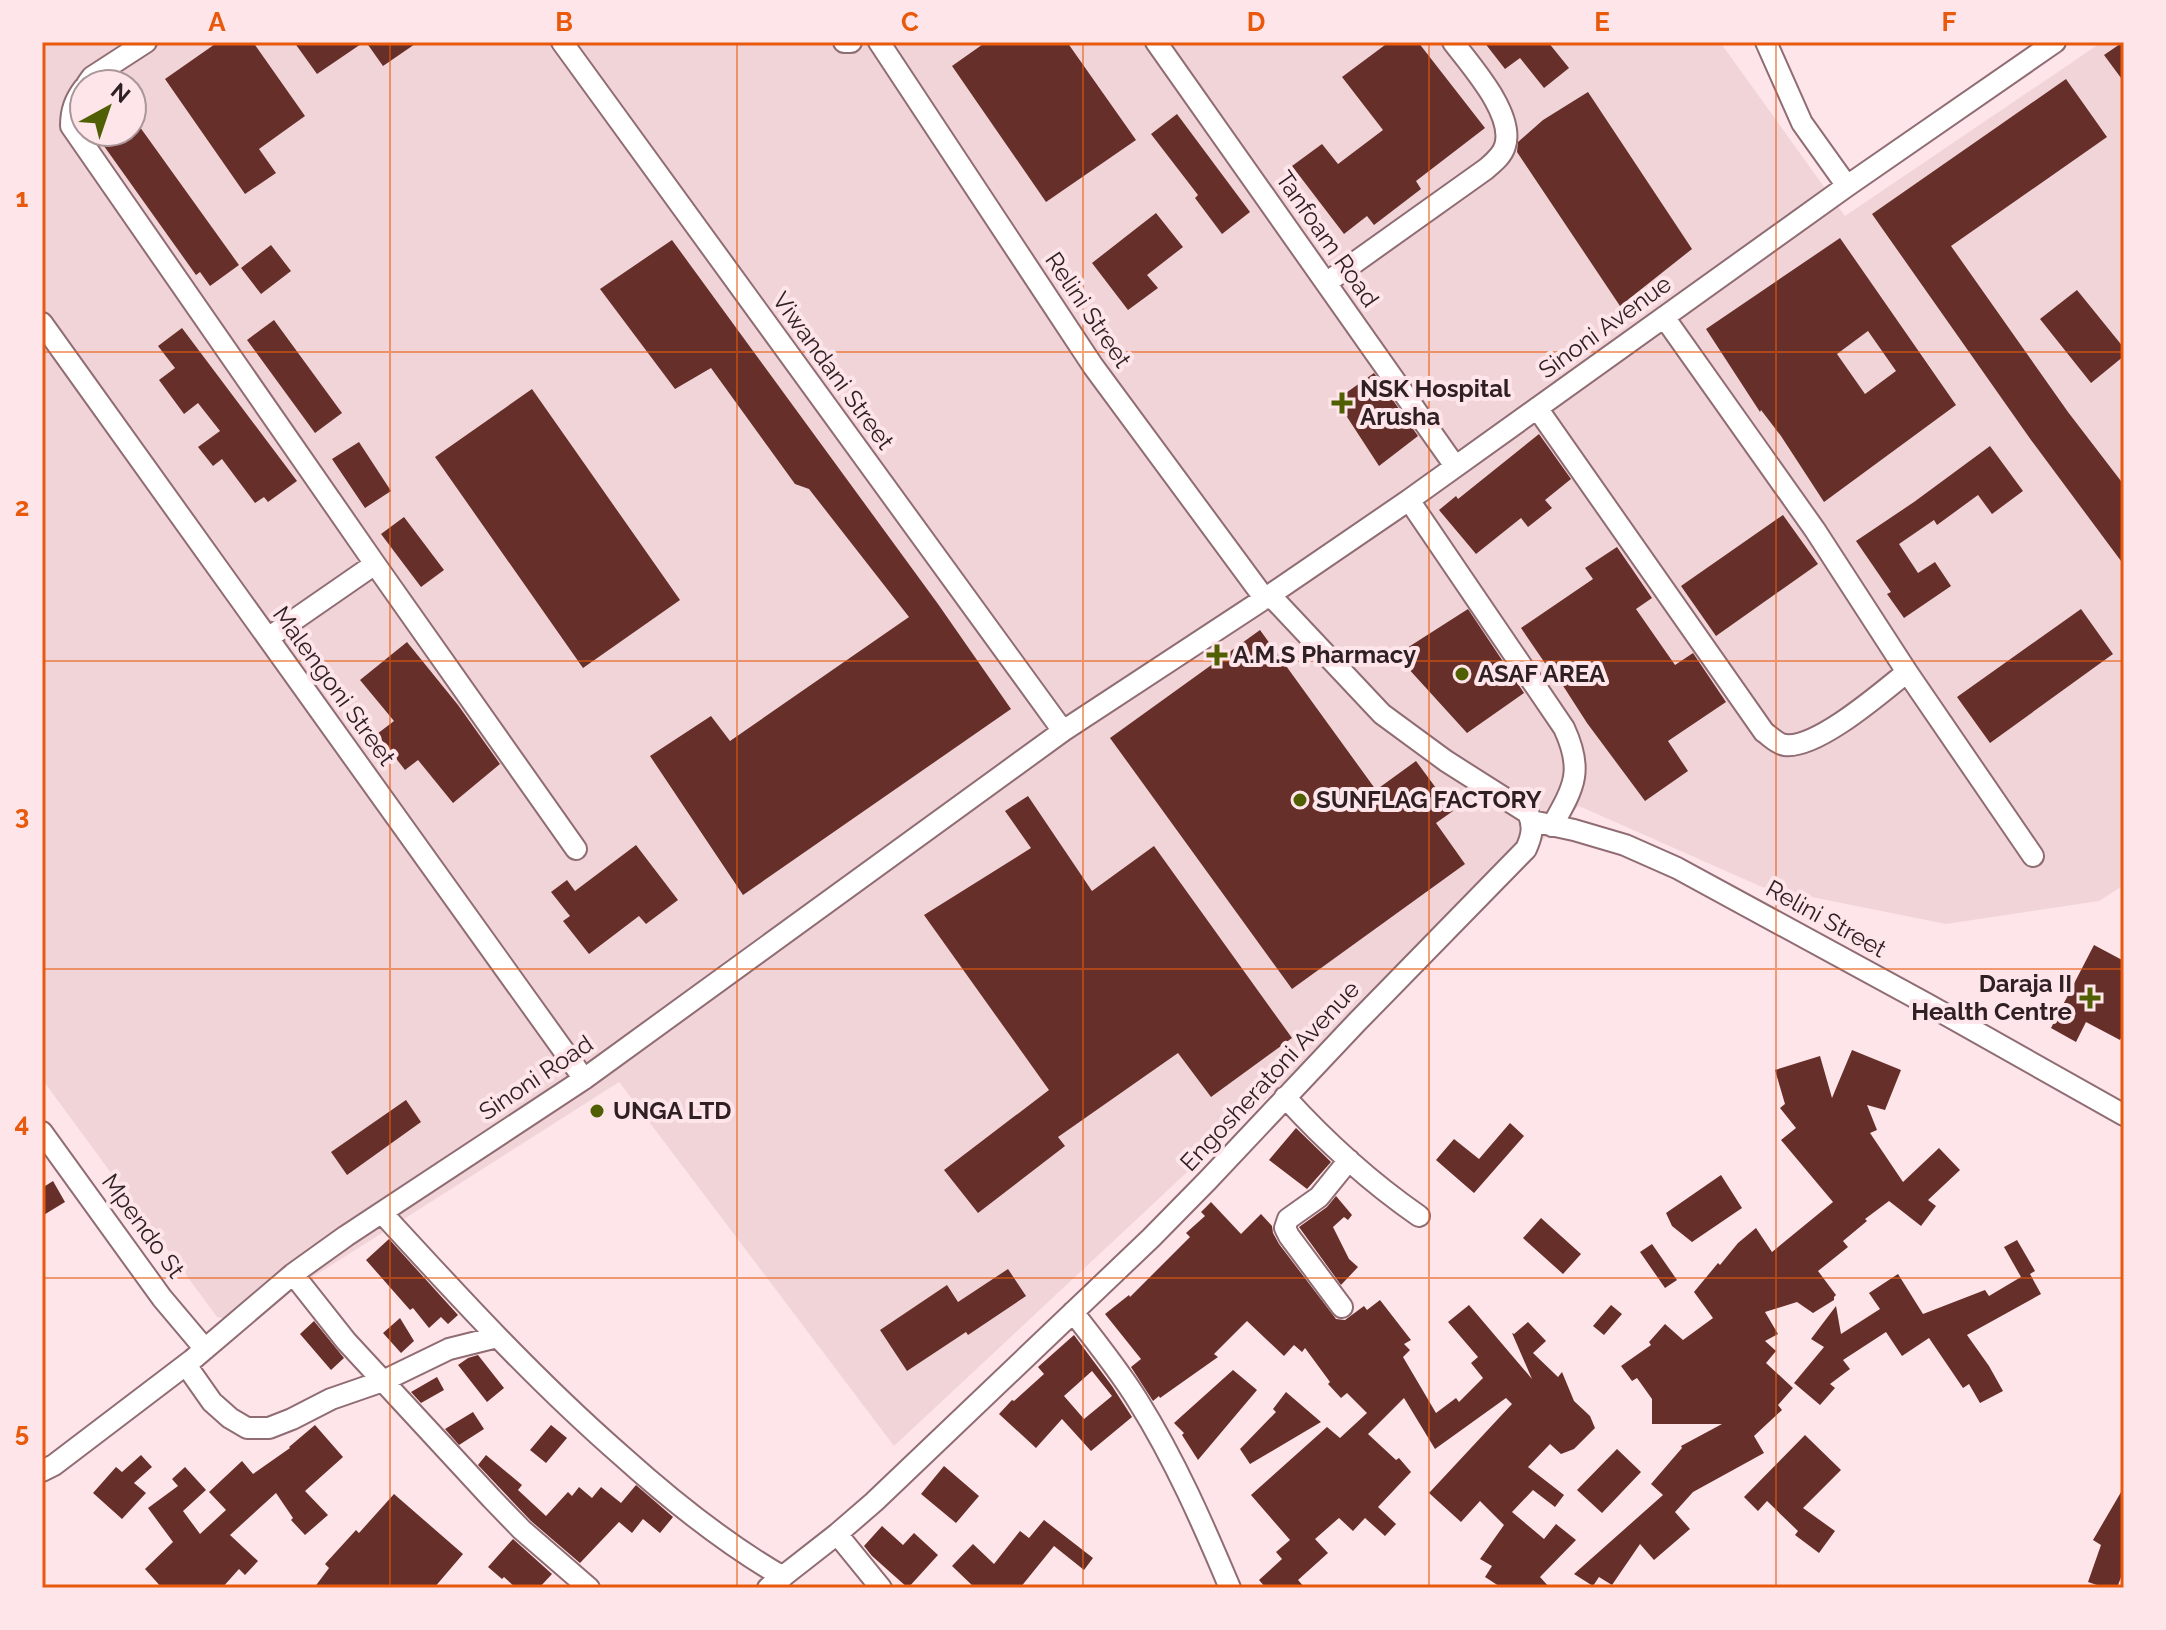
<svg xmlns="http://www.w3.org/2000/svg" width="2166" height="1630" viewBox="0 0 2166 1630" font-family="Raleway,sans-serif">
  <style>
    .built { fill: #f1d4d8; fill-rule: evenodd }
    .building { fill: #672f29; fill-rule: evenodd }
    .lines { fill: none; stroke-linecap: round; stroke-linejoin: round }
    .minor-casing { stroke: #906c73; stroke-width: 24 }
    .minor { stroke: #fff; stroke-width: 20 }
    .grid { fill: none; stroke: #e8590c; stroke-width: 2; stroke-opacity: 0.55 }
    .poi-dot { fill: #4f5f02; stroke: #fee5e9; stroke-width: 3 }
    .labels { text-anchor: middle; stroke-width: 8; stroke-linejoin: round; paint-order: stroke }
    .street-label { font-size: 24px; fill: #2f2023; stroke: #fee5e9 }
    .poi-label { font-size: 24px; font-weight: bold; fill: #2f2023; stroke: #fee5e9; text-anchor: start }
    .neatline { fill: none; stroke: #e8590c; stroke-width: 3 }
    .grid-label { font-size: 26px; text-anchor: middle; font-weight: bold; fill: #e8590c }
  </style>
  <rect width="100%" height="100%" fill="#fee5e9"/>
  <path class="built" d="M42 42H1720L1845 216 2102 42H2124V885L2099 901 1946 924 1762 887 1579 806 894 1446 619 1082 242 1322 217 1317 42 1079ZM84 84H132V132H84Z"/>
  <path class="building" d="M218 42H253L305 116 259 149 276 173 245 194 165 79Z
    M294 42H364L317 74Z
    M366 42H418L383 66Z
    M986 42H1067L1136 140 1046 202 952 66Z
    M1389 42H1418L1485 128 1416 181 1421 189 1374 225 1367 216 1344 234 1292 166 1322 144 1338 164 1383 130 1342 77Z
    M1484 42H1548L1569 68 1544 88 1520 58 1505 69Z
    M2123 42H2124V82L2104 55Z
    M2066 79 2107 137 1951 246 2068 412 2124 485V565L2031 440 1872 214Z
    M1588 92 1692 249 1620 306 1517 152 1518 142 1543 120Z
    M1177 114 1250 212 1222 234 1195 198 1198 195 1151 134Z
    M132 116 239 265 210 286 200 272 196 275 94 132H132Z
    M1156 213 1183 247 1147 275 1158 288 1128 310 1092 263Z
    M1840 238 1956 405 1824 502 1781 436 1761 410 1760 412 1706 329ZM1868 331 1896 371 1865 394 1837 354Z
    M672 240 938 604 1011 709 743 895 650 756 711 716 730 741 909 617 809 489 795 484 711 368 675 389 600 289Z
    M271 245 291 271 261 294 241 268Z
    M2077 290 2124 348V356L2091 383 2040 319Z
    M274 320 342 413 315 433 247 340Z
    M182 328 297 481 268 502 264 497 255 503 222 459 213 466 198 447 220 431 198 403 184 414 159 380 175 368 158 346Z
    M1374 373 1418 436 1379 466 1336 400Z
    M532 389 680 600 583 668 435 457Z
    M1539 434 1571 479 1545 500 1552 508 1528 527 1521 518 1476 554 1439 510 1456 496 1458 499Z
    M359 442 391 491 365 508 332 459Z
    M1990 446 2023 491 1992 514 1978 495 1937 525 1934 520 1899 544 1918 573 1935 562 1951 586 1904 618 1887 594 1891 592 1856 541 1914 502Z
    M1783 515 1818 564 1716 636 1681 586Z
    M404 517 444 570 421 587 381 534Z
    M1617 547 1652 598 1636 609 1675 665 1693 653 1726 702 1668 741 1688 771 1645 801 1587 723 1551 667 1549 669 1521 628 1593 579 1585 568Z
    M1468 609 1524 693 1467 733 1396 655Z
    M2081 609 2113 654 1990 743 1957 697Z
    M1260 630 1376 790 1416 761 1453 811 1436 823 1465 864 1292 989 1110 738Z
    M407 642 458 705 500 764 453 803 418 760 405 770 377 734 394 721 360 680Z
    M1028 796 1092 891 1154 846 1292 1038 1211 1097 1178 1053 1058 1137 1065 1146 978 1213 944 1170 1049 1090 924 915 1031 848 1005 811Z
    M636 845 678 900 646 924 639 916 589 954 563 921 570 916 551 892 567 880 575 891Z
    M2094 945 2124 961V1032L2120 1040 2086 1022 2076 1042 2051 1028Z
    M1852 1050 1901 1070 1885 1110 1867 1105 1877 1130 1870 1133 1903 1182 1939 1148 1960 1170 1928 1200 1936 1206 1921 1226 1889 1201 1865 1219 1867 1221 1843 1241 1848 1247 1818 1271 1836 1295 1834 1297V1300L1813 1313 1797 1302 1765 1312 1778 1334 1765 1341 1776 1351 1766 1363 1793 1388 1778 1405 1782 1410 1754 1436 1764 1453 1693 1492 1675 1512 1690 1529 1654 1560 1640 1544 1612 1585 1599 1577 1593 1586 1574 1574 1663 1495 1651 1484 1682 1448 1681 1446 1722 1424H1652V1399L1637 1378 1632 1381 1621 1366 1651 1345 1649 1342 1665 1324 1683 1340 1713 1318 1694 1292 1718 1263 1720 1265 1738 1243 1756 1228 1772 1252 1833 1202 1781 1140 1796 1128 1780 1108 1785 1104 1775 1070 1820 1056 1832 1098Z
    M406 1100 421 1122 347 1175 331 1152Z
    M1510 1123 1524 1136 1474 1193 1436 1160 1454 1139 1479 1159Z
    M1296 1128 1331 1162 1307 1189 1269 1160Z
    M1721 1175 1742 1208 1692 1242 1672 1226 1666 1213Z
    M53 1181 65 1202 42 1216V1188Z
    M1336 1196 1352 1215 1348 1220 1344 1217 1333 1227 1349 1259 1358 1267 1341 1285 1299 1227 1327 1207Z
    M1211 1202 1241 1234 1261 1214 1272 1226 1273 1233 1279 1244 1336 1319 1345 1320 1364 1306 1367 1310 1380 1300 1411 1340 1404 1344 1410 1350 1403 1357 1436 1413 1456 1398 1459 1402 1483 1378 1471 1363 1478 1357 1448 1322 1469 1305 1532 1379 1512 1333 1514 1334 1528 1322 1546 1341 1533 1353 1558 1377 1562 1372 1574 1401 1590 1416 1595 1428 1574 1449 1561 1454 1550 1444 1528 1467 1564 1495 1555 1507 1533 1490 1512 1512 1544 1539 1556 1524 1576 1540 1540 1577 1550 1588H1502L1485 1577 1492 1566 1480 1559 1504 1525 1480 1501 1461 1522 1429 1493 1512 1404 1506 1398 1435 1449 1404 1398 1368 1434 1396 1460 1399 1458 1411 1472 1378 1507 1396 1524 1385 1536 1365 1518 1353 1531 1339 1518 1315 1539 1328 1553 1298 1580 1305 1588H1266L1259 1580 1282 1559 1276 1552 1290 1540 1251 1495 1327 1427 1340 1438 1367 1413 1347 1393 1341 1398 1328 1384 1330 1382 1305 1348 1302 1352 1294 1345 1284 1356 1247 1321 1214 1354 1218 1357 1160 1398 1159 1396 1153 1401 1131 1367 1141 1359 1105 1314 1129 1295 1130 1297 1190 1237 1186 1233 1205 1216 1201 1212Z
    M1541 1218 1581 1254 1563 1274 1523 1238Z
    M389 1239 458 1315 448 1324 441 1317 429 1328 413 1308 410 1310 366 1260Z
    M2017 1240 2035 1271 2030 1274 2041 1294 1967 1335 1989 1366 2003 1391 1980 1403 1969 1384 1963 1388 1929 1338 1902 1356 1886 1332 1843 1360 1850 1369 1830 1384 1835 1388 1820 1405 1794 1383 1824 1347 1811 1339 1836 1306 1841 1334 1880 1309 1869 1293 1898 1274 1923 1314 1985 1290 1989 1296 2021 1277 2004 1247Z
    M1652 1244 1677 1280 1665 1288 1640 1252Z
    M1008 1269 1026 1296 968 1335 966 1332 907 1371 880 1330 947 1285 958 1302Z
    M1611 1305 1622 1314 1604 1335 1593 1326Z
    M400 1318 414 1341 401 1353 383 1333Z
    M314 1321 344 1358 331 1370 300 1334Z
    M1074 1335 1112 1386 1132 1417 1091 1451 1062 1419 1036 1448 999 1414 1012 1400 1014 1401 1044 1374 1038 1367ZM1092 1371 1112 1396 1084 1419 1064 1396Z
    M478 1355 504 1388 487 1402 458 1365 468 1358Z
    M1233 1370 1257 1390 1198 1460 1182 1435 1184 1433 1174 1423Z
    M437 1377 444 1390 421 1403 411 1392Z
    M1286 1392 1321 1422 1250 1464 1240 1449 1276 1412 1273 1409Z
    M473 1412 484 1429 459 1445 445 1429Z
    M315 1425 343 1457 305 1491 328 1515 305 1535 291 1520 293 1518 276 1493 230 1535 258 1561 245 1575 239 1569 222 1588H162L145 1569 173 1542 148 1508 178 1486 172 1479 185 1467 206 1490 183 1511 200 1534 226 1510 209 1492 242 1461 253 1474 290 1448 289 1447Z
    M551 1425 567 1438 546 1463 530 1450Z
    M1805 1435 1841 1470 1803 1508 1835 1531 1819 1553 1795 1535 1798 1531 1767 1501 1758 1511 1744 1497Z
    M1617 1449 1641 1472 1602 1513 1577 1490Z
    M141 1455 152 1467 134 1483 146 1493 122 1519 93 1493 116 1467 122 1472Z
    M486 1455 522 1485 518 1490 546 1516 568 1492 572 1496 579 1487 592 1498 601 1487 621 1503 636 1485 673 1517 660 1533 643 1519 632 1533 619 1522 580 1563 531 1521 478 1465Z
    M944 1466 979 1496 956 1523 921 1494Z
    M2124 1487V1569L2117 1588H2106L2088 1582 2101 1545 2093 1540Z
    M394 1494 463 1554 434 1588H314L329 1568 325 1564 356 1530 359 1533Z
    M1044 1520 1093 1558 1084 1570 1054 1546 1020 1588H975L952 1566 973 1544 994 1564 1020 1531 1029 1538Z
    M882 1526 903 1545 914 1533 938 1555 908 1588 872 1556 864 1546Z
    M513 1539 552 1574 539 1588H516L504 1577 502 1579 488 1567Z"/>
  <g class="lines">
    <defs>
      <path id="minor" d="M562 42 1063 731
        M844 42H851
        M879 42 1093 366 1265 599
        M1156 42 1455 466
        M1766 42 1802 123 1847 186
        M87 84 92 77 146 42
        M84 88C75 100 71 110 71 126L375 564 576 849
        M1326 283 1486 169C1494 162 1502 156 1505 146 1515 114 1471 66 1453 42
        M1664 317 1815 530 1907 672 2033 856
        M42 323 584 1079
        M1537 408 1764 732C1770 736 1777 744 1785 745 1817 749 1882 692 1907 672
        M1409 500 1564 728C1584 771 1574 787 1552 826
        M268 638 375 564
        M1532 821 1574 830 1625 845 1677 868 1927 1004 2124 1115
        M1285 1097C1325 1141 1370 1182 1419 1216
        M42 1132 162 1298 205 1349
        M382 1213C459 1297 536 1381 622 1456 672 1501 724 1543 783 1577
        M293 1274 346 1341 492 1499 522 1530 589 1588
        M1342 1307 1289 1236 1285 1228 1288 1219 1319 1197 1349 1160
        M1073 1312C1095 1341 1119 1370 1138 1401 1175 1460 1203 1524 1230 1588
        M186 1365 212 1402 230 1418 247 1428H269L292 1419 331 1399 383 1381 449 1349 497 1337
        M42 1471 54 1465 192 1360 293 1274 346 1236 584 1079 1063 731 1270 595 1409 500 1847 186 2055 42
        M837 1534 881 1588
        M768 1588 837 1534 874 1502 1151 1238 1208 1180 1356 1023 1526 849C1532 836 1534 826 1528 813L1446 761 1382 714 1270 595"/>
    </defs>
    <use href="#minor" class="minor-casing"/>
    <use href="#minor" class="minor"/>
  </g>
  <path class="grid" d="M390 42V1588M737 42V1588M1083 42V1588M1429 42V1588M1776 42V1588M42 352H2124M42 661H2124M42 969H2124M42 1278H2124"/>
  <g class="poi-dot">
    <path d="M1338 391h8v8h8v8h-8v8h-8v-8h-8v-8h8z"/>
    <path d="M1213 643h8v8h8v8h-8v8h-8v-8h-8v-8h8z"/>
    <circle cx="1462" cy="674" r="8"/>
    <circle cx="1300" cy="800" r="8"/>
    <path d="M2086 986h8v8h8v8h-8v8h-8v-8h-8v-8h8z"/>
    <circle cx="597" cy="1111" r="8"/>
  </g>
  <g class="labels">
    <g class="street-label">
      <text transform="translate(1327 239) rotate(55)" y="8">Tanfoam Road</text>
      <text transform="translate(1088 310) rotate(56)" y="8">Relini Street</text>
      <text transform="translate(1605 327) rotate(-36)" y="8">Sinoni Avenue</text>
      <text transform="translate(833 371) rotate(54)" y="8">Viwandani Street</text>
      <text transform="translate(334 686) rotate(54)" y="8">Malengoni Street</text>
      <text transform="translate(1826 919) rotate(29)" y="8">Relini Street</text>
      <text transform="translate(1270 1076) rotate(-47)" y="8">Engosheratoni Avenue</text>
      <text transform="translate(536 1078) rotate(-34)" y="8">Sinoni Road</text>
      <text transform="translate(143 1226) rotate(54)" y="8">Mpendo St</text>
    </g>
    <g class="poi-label">
      <text x="1360" y="397">NSK Hospital<tspan x="1360" dy="28">Arusha</tspan></text>
      <text x="1233" y="663">A.M.S Pharmacy</text>
      <text x="1478" y="682">ASAF AREA</text>
      <text x="1316" y="808">SUNFLAG FACTORY</text>
      <text x="2072" y="992" text-anchor="end">Daraja II<tspan x="2072" dy="28">Health Centre</tspan></text>
      <text x="613" y="1119">UNGA LTD</text>
    </g>
  </g>
  <rect width="2166" height="1630" fill="none" stroke="#fee5e9" stroke-width="88"/>
  <g transform="translate(108 108) rotate(40)"><circle r="38" fill="#fee5e9" stroke="#ab969a" stroke-width="2"/>
  <path d="M0-6L14 30L0 20L-14 30Z" fill="#4f5f02"/>
  <text y="-12" font-size="22" font-weight="bold" text-anchor="middle" fill="#2f2023">N</text>
  </g>
  <rect x="44" y="44" width="2078" height="1542" class="neatline"/>
  <g class="grid-label">
    <text x="217" y="31">A</text>
    <text x="564" y="31">B</text>
    <text x="910" y="31">C</text>
    <text x="1256" y="31">D</text>
    <text x="1602" y="31">E</text>
    <text x="1949" y="31">F</text>
    <text x="22" y="207">1</text>
    <text x="22" y="516">2</text>
    <text x="22" y="824">3</text>
    <text x="22" y="1132">4</text>
    <text x="22" y="1441">5</text>
  </g>
</svg>
